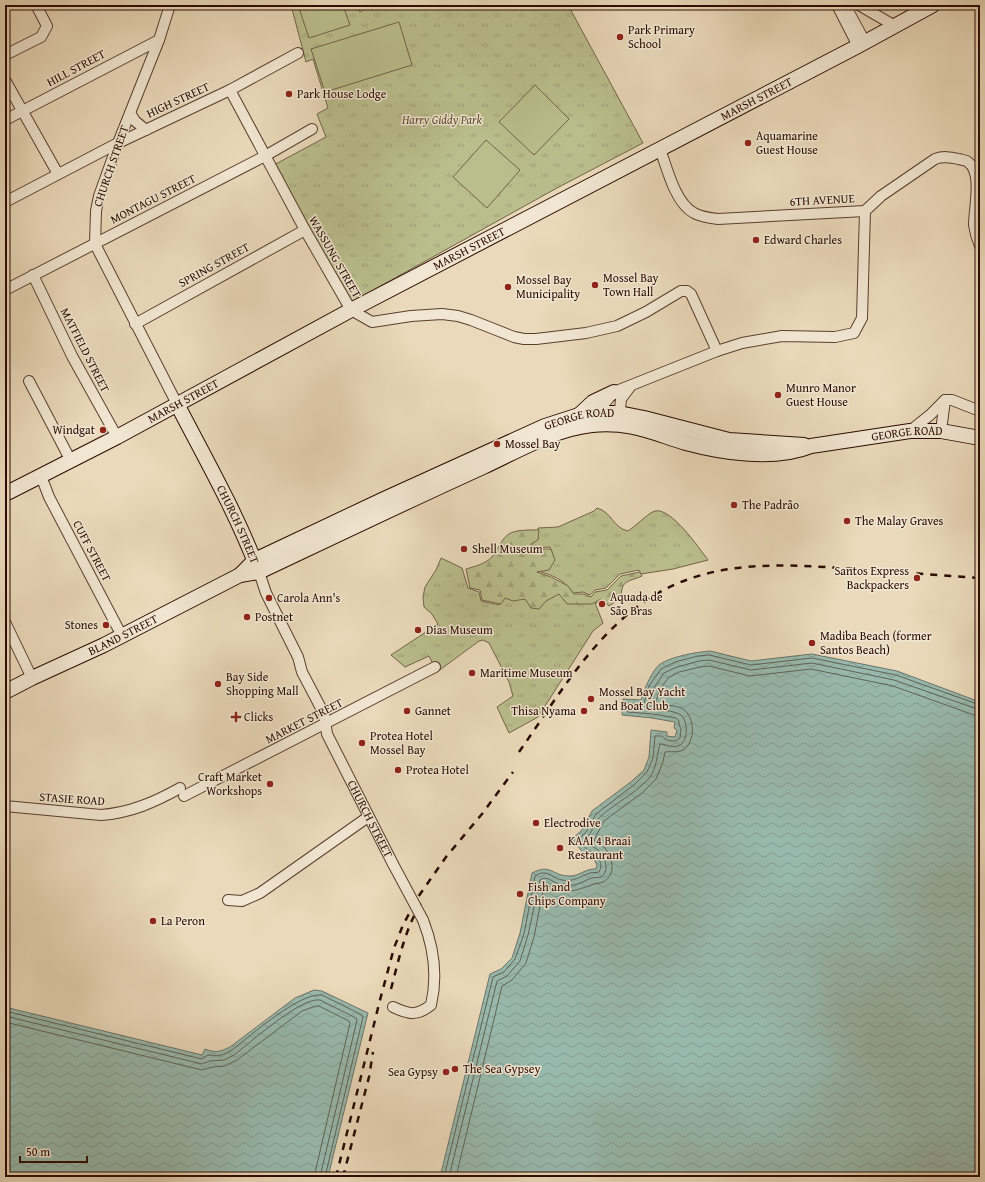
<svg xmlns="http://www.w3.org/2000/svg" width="985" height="1182" viewBox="0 0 985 1182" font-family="'Gentium Book Plus',serif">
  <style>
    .grass { fill: url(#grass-tufts); stroke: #726447 }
    .forest { fill: url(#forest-firs); stroke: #726447 }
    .pitch { fill: #babe8d; stroke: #726447 }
    .water { fill: url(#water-waves); stroke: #6c7469 }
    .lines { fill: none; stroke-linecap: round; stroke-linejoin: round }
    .shore { stroke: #626258; stroke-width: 1 }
    .street-casing { stroke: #5b3e2f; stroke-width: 12 }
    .secondary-casing { stroke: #2b0a01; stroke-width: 16 }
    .street { stroke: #f1e6d2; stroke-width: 10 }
    .secondary { stroke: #f1e6d2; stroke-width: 14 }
    .rail { stroke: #2b0a01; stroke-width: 2.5; stroke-dasharray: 7 7; stroke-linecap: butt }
    .street-bridge-casing { stroke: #5b3e2f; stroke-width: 12; stroke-linecap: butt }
    .street-bridge { stroke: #f1e6d2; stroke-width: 10 }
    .poi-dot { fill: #8f2418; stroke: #f1e6d2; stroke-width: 1.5 }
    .labels { text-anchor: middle; stroke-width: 3; stroke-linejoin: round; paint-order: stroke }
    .poi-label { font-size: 12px; fill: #2b0a01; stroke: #f1e6d2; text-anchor: start }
    .street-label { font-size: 12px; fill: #2b0a01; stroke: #f1e6d2 }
    .park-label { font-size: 12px; font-style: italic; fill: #5d4932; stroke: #f1e6d2 }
  </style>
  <defs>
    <pattern id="grass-tufts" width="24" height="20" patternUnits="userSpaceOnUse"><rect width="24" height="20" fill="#babe8d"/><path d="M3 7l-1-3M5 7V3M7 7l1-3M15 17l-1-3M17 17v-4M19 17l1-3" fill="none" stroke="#a0a278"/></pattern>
    <pattern id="forest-firs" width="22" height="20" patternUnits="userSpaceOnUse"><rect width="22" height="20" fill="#babe8d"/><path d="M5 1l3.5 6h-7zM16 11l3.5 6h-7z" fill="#a0a278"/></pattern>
    <pattern id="water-waves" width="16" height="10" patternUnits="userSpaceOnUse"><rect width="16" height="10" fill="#98baae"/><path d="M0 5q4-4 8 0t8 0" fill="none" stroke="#839f94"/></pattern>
  </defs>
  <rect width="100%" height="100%" fill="#ead9ba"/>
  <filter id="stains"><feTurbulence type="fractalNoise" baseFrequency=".005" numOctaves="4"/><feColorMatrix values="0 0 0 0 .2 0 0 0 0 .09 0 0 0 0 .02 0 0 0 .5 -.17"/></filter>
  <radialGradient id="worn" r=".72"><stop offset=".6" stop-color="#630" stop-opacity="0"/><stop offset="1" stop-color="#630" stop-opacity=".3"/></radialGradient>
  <path class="grass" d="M291 5H356L360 12 372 5H568L643 143 557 188 350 303 272 166 326 137 317 114 328 108 313 59 306 62Z
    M597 508C612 512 613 528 628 531 636 526 648 513 655 511 671 507 699 548 708 560L673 569 641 574 639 570 620 574 606 588 595 590 590 595 583 592 573 593C563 578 551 575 535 570L554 558 550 547 532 548 530 543 537 539 538 528 558 527 594 511Z
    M441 558 462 568 468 588 479 592 481 601 499 605 502 593 545 599 559 592 567 602 601 597 607 604 595 603 603 623 593 631 538 717 509 733 497 707 513 696 509 682 489 643 483 640 479 641 437 672 429 656 405 667 391 655 438 624 432 614 424 607 423 597 425 587 436 570Z"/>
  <path class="forest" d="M528 530H539L538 540 531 544 533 549H551L555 560 549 570 537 572 551 577 568 586 574 594H584L591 597 595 592 607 590 621 576 640 572 642 576C628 582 621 580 621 598L609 606 601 599 592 604H567L559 594 546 601 539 609 531 608 525 599 513 601 505 598 501 604 482 600 480 590 470 588 466 569C476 566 485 564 492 557 495 554 497 549 499 546 507 532 512 531 528 530Z"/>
  <path class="pitch" d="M298 5H343L350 25 309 38Z
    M399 22 412 65 325 92 311 49Z
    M535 85 569 119 534 155 499 122Z
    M486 140 520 170 487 208 453 177Z"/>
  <path class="water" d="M710 651 751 661 812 654 897 671 980 702V1177H440L490 974 501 969 512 958 520 933 532 873C552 863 551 876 570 876 580 876 586 868 596 869L597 865 592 856 585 855 572 839 582 830 592 811 632 781 644 770 649 757 651 730 667 732V736L675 737 677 730 674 728 675 722 652 718 622 715 623 699 641 700C645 688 649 677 657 667 666 657 697 652 710 651Z
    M314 990 322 991 368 1013 328 1177H5V1007L202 1055 205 1049C215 1053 220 1052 230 1047L295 998Z"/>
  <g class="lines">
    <path class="shore" d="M5 1011 202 1059 208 1055C217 1057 224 1055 232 1050 250 1036 300 992 322 995L362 1015 363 1017 325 1177
      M5 1016 202 1064 210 1061 224 1060 234 1055C251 1042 301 997 320 1000L356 1018 357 1020 320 1177
      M5 1022 202 1070 212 1067 225 1066 237 1060 302 1011 316 1006H319L349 1021 350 1023 314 1177
      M444 1177 493 977 504 972 515 959 524 934 535 876C548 868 550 878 562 880 574 882 579 877 590 873 593 872 595 873 599 872 608 855 582 852 579 839L586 832 596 814 635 784 647 772 653 758 655 736H662C666 741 670 741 676 741L680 738 681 729 679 725V721L676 718 653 714 628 712 627 710 628 704H640L644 703 649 686 661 669 675 662 698 656 709 655 751 665 812 658 896 675 980 705
      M449 1177 497 981 507 976 520 961 528 935 540 880C547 875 552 882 559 884 565 886 575 886 580 883 584 882 588 879 592 878 595 877 597 878 601 877 611 870 604 856 598 850 593 846 591 847 586 841V839C592 833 594 822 601 816 614 804 643 789 652 774 657 764 657 754 660 744 665 744 672 748 678 746 689 742 688 721 681 715 676 711 656 709 650 708L648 707 654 688 664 673 677 667 699 661 709 660 751 670 812 663 894 680 980 710
      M456 1177 502 986 512 980 526 963 534 937 544 886 547 885C564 894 573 892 591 885 595 883 599 884 603 882 618 874 612 854 602 845 599 843 596 842 594 840L604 821 642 793 656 779 663 762 665 752C671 751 677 753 683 750 696 742 695 717 683 709 675 704 664 707 656 702L659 691 668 678 679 672 700 667 709 666 750 676 811 669 893 686 974 715 980 716"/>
    <defs>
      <g id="street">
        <path d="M170 5 159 40 118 143 99 196 96 211 95 244 177 404"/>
        <path d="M837 5 858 46"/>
        <path d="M845 5 865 42"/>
        <path d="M859 5 895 26"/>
        <path d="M5 55 41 37 47 26 36 5"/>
        <path d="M5 80 58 174"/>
        <path d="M230 90 305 230 351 310 372 322 411 316 442 314 458 316 471 320 514 337 524 339H536L586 333 617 326 646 312 681 291H687L691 294 717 351"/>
        <path d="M130 113 135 121 146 130"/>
        <path d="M5 120 159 40"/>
        <path d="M660 149C667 168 675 203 694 213 701 217 709 218 718 219L865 211 881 196 935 159C943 156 950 157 959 159 962 160 966 160 968 162 983 172 974 208 974 225 975 232 977 239 980 246"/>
        <path d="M5 202 118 143 230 90 298 53"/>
        <path d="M33 275 72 356 117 437"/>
        <path d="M5 290 265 156 312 129"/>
        <path d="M135 324 305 230"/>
        <path d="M29 381 71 461"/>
        <path d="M601 418 604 404 614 392 717 351 742 343 782 336 835 337 854 333 862 318 865 211"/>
        <path d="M619 420 621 399 630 387"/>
        <path d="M910 431 930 415 945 400H952L980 411"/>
        <path d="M941 431 945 400"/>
        <path d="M41 476 49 497 122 636"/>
        <path id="s1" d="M259 572 266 593 298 657 302 672 324 714 327 734 393 864"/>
        <path d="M5 622 32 678"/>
        <path d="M184 796 435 667"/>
        <path d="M5 806 101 815C130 813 155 802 180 788"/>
        <path d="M228 900 242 901 260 893 368 817"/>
        <path d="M393 1007C410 1015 417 1016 431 1005 438 975 434 948 423 920"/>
      </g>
      <g id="secondary">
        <path id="s2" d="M177 404C205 458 236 512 258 570"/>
        <path d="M579 415 593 402 614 392"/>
        <path id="s3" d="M5 494 117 437 351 310 858 46 933 5"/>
        <path id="s4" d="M240 575 255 560 384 499 545 426 579 415 591 413H619L644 418 729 440 804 445"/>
        <path id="s5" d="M5 692 32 678 104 645 240 575 259 572C333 537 408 501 483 467 518 451 554 429 592 425 629 421 653 433 686 443 723 453 774 461 811 446L910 431H941L980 438"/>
      </g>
    </defs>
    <use href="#street" class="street-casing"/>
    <use href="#secondary" class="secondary-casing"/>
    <use href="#street" class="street"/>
    <use href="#secondary" class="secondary"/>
    <path class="rail" d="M519 752C550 708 579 659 619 622 689 557 767 563 856 569 897 572 939 575 980 578
      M391 989C399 959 405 929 422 901
      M336 1177 380 1000 394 948 403 925 418 897 446 857 482 814 513 772
      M343 1177 369 1077 373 1052"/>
    <defs>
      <path id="street-bridge" d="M393 864 423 920"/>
    </defs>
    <use href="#street-bridge" class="street-bridge-casing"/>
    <use href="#street-bridge" class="street-bridge"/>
  </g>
  <g class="poi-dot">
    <circle cx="620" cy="37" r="4"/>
    <circle cx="289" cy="94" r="4"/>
    <circle cx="748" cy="143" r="4"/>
    <circle cx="756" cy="240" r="4"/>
    <circle cx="595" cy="285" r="4"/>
    <circle cx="508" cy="287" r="4"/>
    <circle cx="778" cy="395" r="4"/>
    <circle cx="103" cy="430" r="4"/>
    <circle cx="497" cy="444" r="4"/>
    <circle cx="734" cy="505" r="4"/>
    <circle cx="847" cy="521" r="4"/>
    <circle cx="464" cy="549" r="4"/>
    <circle cx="917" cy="578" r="4"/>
    <circle cx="269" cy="598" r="4"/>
    <circle cx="602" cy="604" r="4"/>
    <circle cx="247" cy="617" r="4"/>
    <circle cx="106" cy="625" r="4"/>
    <circle cx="418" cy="630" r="4"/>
    <circle cx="812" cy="643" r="4"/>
    <circle cx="472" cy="673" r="4"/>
    <circle cx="218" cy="684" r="4"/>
    <circle cx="591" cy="699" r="4"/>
    <circle cx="407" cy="711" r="4"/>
    <circle cx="584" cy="711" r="4"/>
    <path d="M234 711h4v4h4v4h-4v4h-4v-4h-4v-4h4z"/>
    <circle cx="362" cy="743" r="4"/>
    <circle cx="398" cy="770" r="4"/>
    <circle cx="270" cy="784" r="4"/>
    <circle cx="536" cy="823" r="4"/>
    <circle cx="560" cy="848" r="4"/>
    <circle cx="520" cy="894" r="4"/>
    <circle cx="153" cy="921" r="4"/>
    <circle cx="455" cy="1069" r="4"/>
    <circle cx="446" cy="1072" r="4"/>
  </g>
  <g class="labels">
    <g class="poi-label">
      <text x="628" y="34">Park Primary<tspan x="628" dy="14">School</tspan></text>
      <text x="297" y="98">Park House Lodge</text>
      <text x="756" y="140">Aquamarine<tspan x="756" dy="14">Guest House</tspan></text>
      <text x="764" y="244">Edward Charles</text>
      <text x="603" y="282">Mossel Bay<tspan x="603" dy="14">Town Hall</tspan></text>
      <text x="516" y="284">Mossel Bay<tspan x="516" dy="14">Municipality</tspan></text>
      <text x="786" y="392">Munro Manor<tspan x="786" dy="14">Guest House</tspan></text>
      <text x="95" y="434" text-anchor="end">Windgat</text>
      <text x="505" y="448">Mossel Bay</text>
      <text x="742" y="509">The Padrão</text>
      <text x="855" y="525">The Malay Graves</text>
      <text x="472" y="553">Shell Museum</text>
      <text x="909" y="575" text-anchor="end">Santos Express<tspan x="909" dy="14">Backpackers</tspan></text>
      <text x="610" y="601">Aquada de<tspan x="610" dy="14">São Bras</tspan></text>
      <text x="277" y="602">Carola Ann's</text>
      <text x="255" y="621">Postnet</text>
      <text x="98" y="629" text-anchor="end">Stones</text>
      <text x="426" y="634">Dias Museum</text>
      <text x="820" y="640">Madiba Beach (former<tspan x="820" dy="14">Santos Beach)</tspan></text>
      <text x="480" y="677">Maritime Museum</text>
      <text x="226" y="681">Bay Side<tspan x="226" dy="14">Shopping Mall</tspan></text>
      <text x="599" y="696">Mossel Bay Yacht<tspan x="599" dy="14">and Boat Club</tspan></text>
      <text x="415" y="715">Gannet</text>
      <text x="576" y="715" text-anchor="end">Thisa Nyama</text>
      <text x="244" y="721">Clicks</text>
      <text x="370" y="740">Protea Hotel<tspan x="370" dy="14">Mossel Bay</tspan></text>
      <text x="406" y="774">Protea Hotel</text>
      <text x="262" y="781" text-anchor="end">Craft Market<tspan x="262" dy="14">Workshops</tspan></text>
      <text x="544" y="827">Electrodive</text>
      <text x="568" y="845">KAAI 4 Braai<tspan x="568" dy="14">Restaurant</tspan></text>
      <text x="528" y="891">Fish and<tspan x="528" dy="14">Chips Company</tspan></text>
      <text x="161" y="925">La Peron</text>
      <text x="463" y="1073">The Sea Gypsey</text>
      <text x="438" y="1076" text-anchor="end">Sea Gypsy</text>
    </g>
    <g class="street-label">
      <text transform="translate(76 68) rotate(-28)" y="4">HILL STREET</text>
      <text dy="4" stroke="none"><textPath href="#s3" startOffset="849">MARSH STREET</textPath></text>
      <text transform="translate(178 100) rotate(-25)" y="4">HIGH STREET</text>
      <text transform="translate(111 166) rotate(-71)" y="4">CHURCH STREET</text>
      <text transform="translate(153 199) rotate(-27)" y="4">MONTAGU STREET</text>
      <text transform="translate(822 200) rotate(-3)" y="4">6TH AVENUE</text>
      <text dy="4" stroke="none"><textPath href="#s3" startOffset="525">MARSH STREET</textPath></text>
      <text transform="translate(335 257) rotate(60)" y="4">WASSUNG STREET</text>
      <text transform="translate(214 265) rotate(-29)" y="4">SPRING STREET</text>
      <text transform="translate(85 350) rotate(63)" y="4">MATFIELD STREET</text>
      <text dy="4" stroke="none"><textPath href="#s3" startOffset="201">MARSH STREET</textPath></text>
      <text dy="4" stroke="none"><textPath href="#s4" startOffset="376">GEORGE ROAD</textPath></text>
      <text dy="4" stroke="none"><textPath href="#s5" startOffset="967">GEORGE ROAD</textPath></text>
      <text dy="4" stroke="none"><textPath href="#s2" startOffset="135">CHURCH STREET</textPath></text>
      <text transform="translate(92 551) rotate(62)" y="4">CUFF STREET</text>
      <text dy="4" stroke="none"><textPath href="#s5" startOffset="131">BLAND STREET</textPath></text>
      <text transform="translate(304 721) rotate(-27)" y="4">MARKET STREET</text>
      <text transform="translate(72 799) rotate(4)" y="4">STASIE ROAD</text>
      <text dy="4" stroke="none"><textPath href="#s1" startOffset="272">CHURCH STREET</textPath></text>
    </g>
    <g class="park-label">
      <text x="442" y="124">Harry Giddy Park</text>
    </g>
  </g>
  <rect width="985" height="1182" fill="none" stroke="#ead9ba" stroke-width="20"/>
  <rect x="6" y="6" width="973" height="1170" fill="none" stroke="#2b0a01" stroke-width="2"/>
  <rect x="10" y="10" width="965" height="1162" fill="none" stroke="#2b0a01"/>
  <path d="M20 1156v6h67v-6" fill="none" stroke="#2b0a01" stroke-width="2"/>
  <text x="26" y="1156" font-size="12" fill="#2b0a01" stroke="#f1e6d2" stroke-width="3" paint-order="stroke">50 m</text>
  <rect width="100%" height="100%" filter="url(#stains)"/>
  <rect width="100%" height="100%" fill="url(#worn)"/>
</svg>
